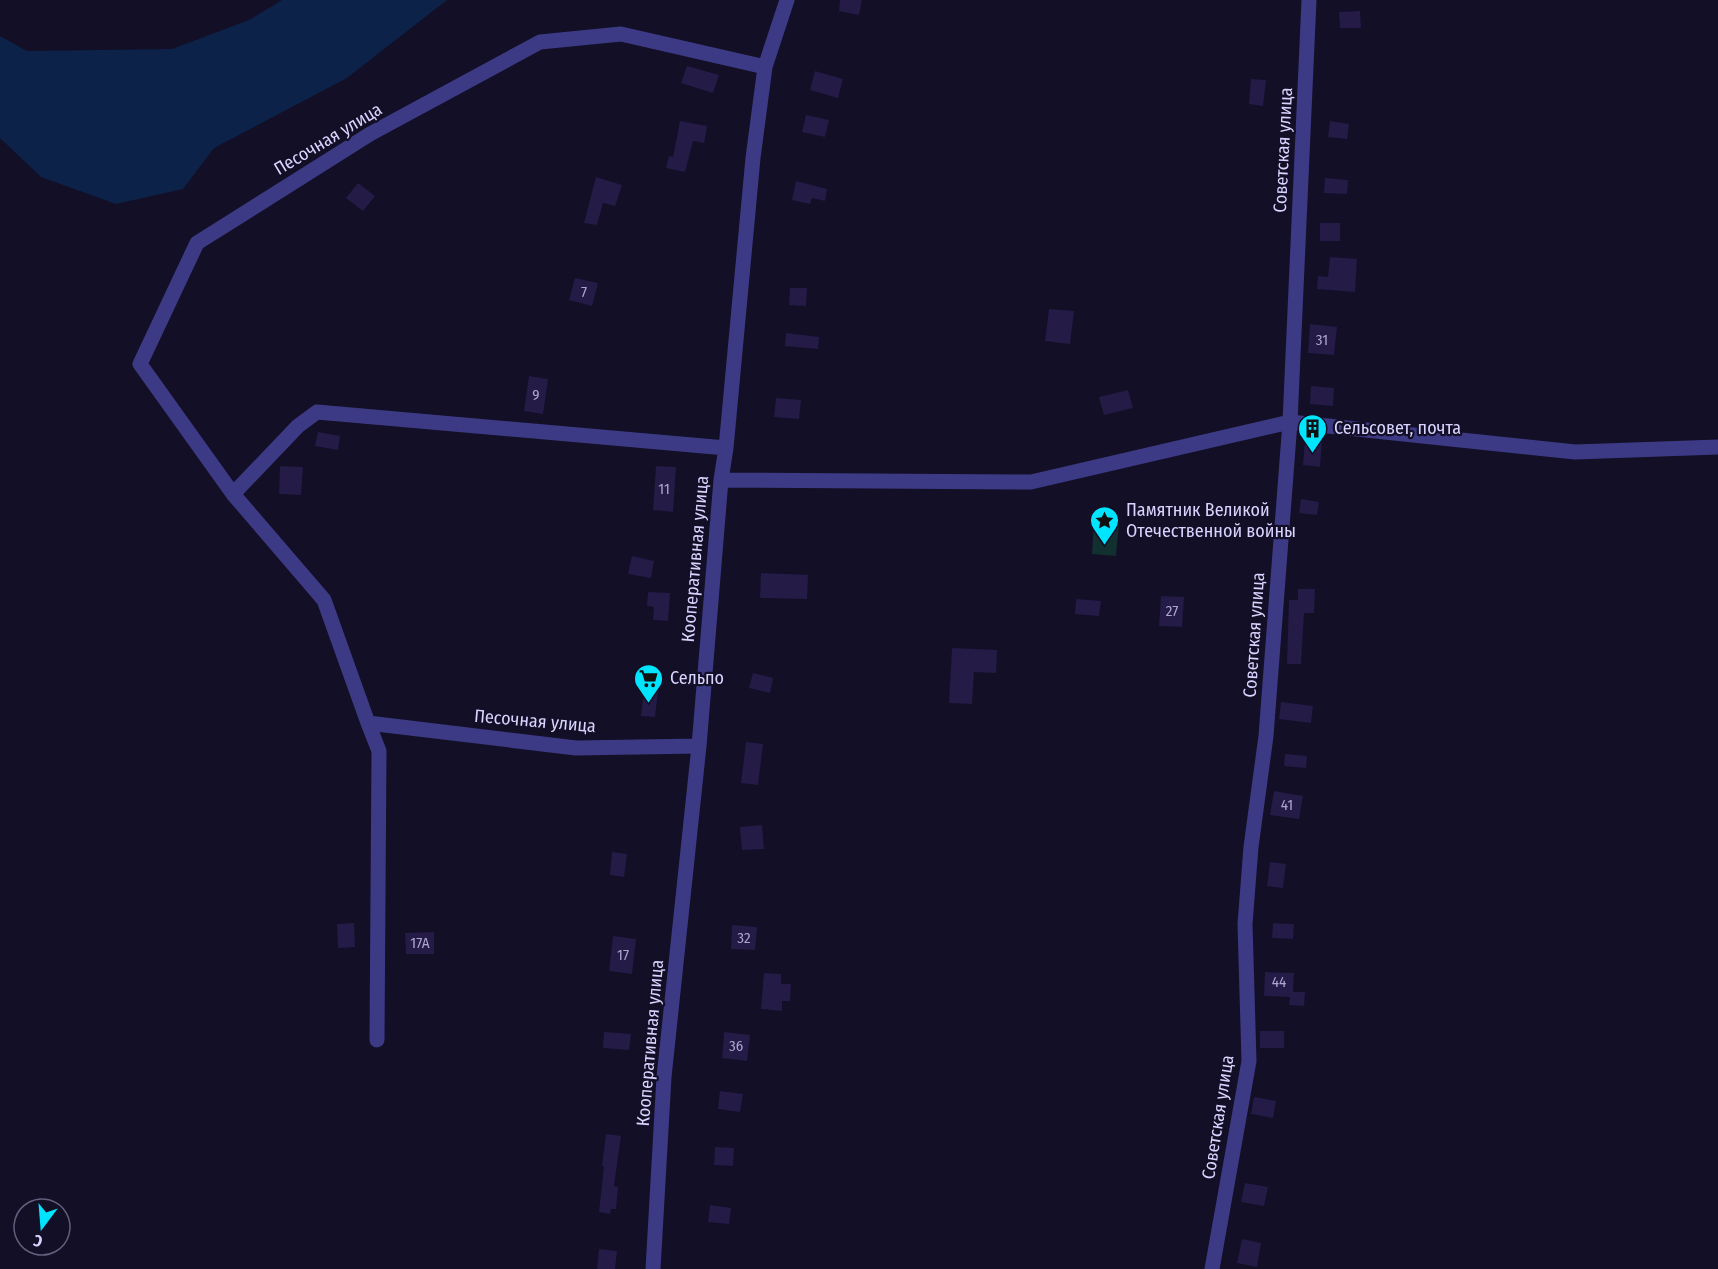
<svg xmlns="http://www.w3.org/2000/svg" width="1718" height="1269" viewBox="0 0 1718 1269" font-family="'Fira Sans Condensed',sans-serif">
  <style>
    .green { fill: #12302f }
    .water { fill: #0c2248 }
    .building { fill: #241b47 }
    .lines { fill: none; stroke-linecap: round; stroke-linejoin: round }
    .street { stroke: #3d3a85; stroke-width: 15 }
    .labels { text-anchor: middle; stroke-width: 4.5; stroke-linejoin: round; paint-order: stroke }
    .number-label { font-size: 15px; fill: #aca6d1 }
    .street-label { font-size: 18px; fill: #d9d4ff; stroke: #130f26 }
    .poi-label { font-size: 18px; fill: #d9d4ff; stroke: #130f26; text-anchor: start }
  </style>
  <rect width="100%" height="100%" fill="#130f26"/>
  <path class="green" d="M1094 520 1119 522 1116 556 1092 554Z"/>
  <path class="water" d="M282 0H447L347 78 214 148 183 189 116 204 41 177 0 138V36L27 51 172 49 249 20Z"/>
  <path class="building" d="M840 0H862L859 15 839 11Z
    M1360 11 1361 28H1340L1339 12Z
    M687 66 719 75 713 93 681 83Z
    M815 71 843 79 838 98 810 90Z
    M1251 79 1266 80 1263 106 1249 104Z
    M806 115 829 120 825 137 802 132Z
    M680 121 707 126 704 143 693 141 685 172 666 168 669 156 673 157Z
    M1330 121 1349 124 1347 139 1328 137Z
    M596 177 622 185 615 206 603 203 597 225 584 223Z
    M1325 178 1348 180 1347 194 1324 193Z
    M796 181 827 189 825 201 812 198 810 204 792 200Z
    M358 183 375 196 363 211 346 198Z
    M1320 223H1340V241H1320Z
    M1330 257 1357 259 1355 292 1317 289 1318 276 1328 277Z
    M575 278 598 283 592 306 569 300Z
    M790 288H807L806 306 789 305Z
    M1049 309 1074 311 1070 344 1045 341Z
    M1310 324 1337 327 1334 355 1308 353Z
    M786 333 819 337 818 349 785 346Z
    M529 376 548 379 543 414 524 411Z
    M1311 386 1334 388 1333 406 1310 404Z
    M1128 390 1133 408 1104 415 1099 397Z
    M776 398 801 400 799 419 774 417Z
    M318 432 340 436 338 450 315 446Z
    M1305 439 1322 440 1320 467 1303 465Z
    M280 466 303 467 301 495 279 494Z
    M656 466 676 467 673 512 653 510Z
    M1301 499 1319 502 1317 515 1299 513Z
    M632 556 654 561 651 578 628 574Z
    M761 573 808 575 807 599 760 598Z
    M1298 589H1315L1314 613H1304L1301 664H1287L1289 600H1298Z
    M648 592 670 593 668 621 653 620 654 607 647 606Z
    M1161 596 1184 597 1182 627 1159 626Z
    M1076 599 1101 601 1099 616 1075 614Z
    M952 648 997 650 996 673 974 672 972 704 949 703Z
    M753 673 773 678 770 693 749 688Z
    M644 689 658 691 655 717 641 716Z
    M1281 702 1313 706 1311 723 1279 719Z
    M746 742 763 744 758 785 741 783Z
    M1285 754 1307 756 1306 768 1284 766Z
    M1274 791 1303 796 1299 819 1270 815Z
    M762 825 764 849 742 850 740 827Z
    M612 852 627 854 624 877 610 875Z
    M1270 862 1286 864 1283 888 1267 886Z
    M354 923 355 947 338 948 337 924Z
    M1273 923 1294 924 1293 939 1272 938Z
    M732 925 757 927 755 950 731 949Z
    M434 932V954H406L405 933Z
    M613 936 636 939 632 974 609 971Z
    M1265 972 1294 973 1293 992H1305L1304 1006 1289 1005 1290 997 1264 996Z
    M764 973 781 974V984H791L790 1001H782V1011L761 1009Z
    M1260 1031H1284V1048H1260Z
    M604 1032 631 1034 629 1050 603 1048Z
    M724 1032 750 1035 747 1061 722 1058Z
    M720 1091 743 1094 740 1112 718 1109Z
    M1254 1097 1276 1101 1273 1118 1251 1114Z
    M606 1134 621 1136 614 1186 618 1187 616 1209H611L610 1214 599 1212 604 1166H602Z
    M715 1147 734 1148 733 1166 714 1165Z
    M1245 1183 1268 1187 1264 1206 1241 1202Z
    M710 1205 731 1208 729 1224 708 1222Z
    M1242 1239 1261 1243 1257 1267 1237 1263Z
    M599 1249 617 1251 615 1269H597Z"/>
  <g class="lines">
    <path class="street" d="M721 480 1031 482 1290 422 1575 452 1718 447
      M233 494 298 426 317 412 726 448
      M368 723 379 751 377 1040
      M699 746 576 748 368 723 324 600 233 494 140 364 197 243 370 134 540 42 621 34 765 67
      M653 1269 664 1077 699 746 721 480 726 448 753 158 765 67 787 0
      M1212 1269 1249 1061 1245 924 1251 847 1266 736 1290 422 1309 0"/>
  </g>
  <defs>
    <symbol id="building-pin" viewBox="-11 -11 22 30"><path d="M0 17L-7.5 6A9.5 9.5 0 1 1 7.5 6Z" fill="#00e5ff" stroke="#130f26"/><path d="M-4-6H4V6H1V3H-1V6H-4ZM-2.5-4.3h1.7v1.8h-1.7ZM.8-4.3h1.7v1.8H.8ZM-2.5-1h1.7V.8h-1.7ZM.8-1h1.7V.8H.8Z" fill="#111"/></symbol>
    <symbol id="sight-pin" viewBox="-11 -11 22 30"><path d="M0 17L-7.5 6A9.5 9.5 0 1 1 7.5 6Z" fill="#00e5ff" stroke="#130f26"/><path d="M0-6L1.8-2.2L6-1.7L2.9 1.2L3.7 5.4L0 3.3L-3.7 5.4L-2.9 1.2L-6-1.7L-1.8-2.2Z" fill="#111"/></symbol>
    <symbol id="supermarket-pin" viewBox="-11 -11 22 30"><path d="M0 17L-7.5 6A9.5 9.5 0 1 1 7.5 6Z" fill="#00e5ff" stroke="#130f26"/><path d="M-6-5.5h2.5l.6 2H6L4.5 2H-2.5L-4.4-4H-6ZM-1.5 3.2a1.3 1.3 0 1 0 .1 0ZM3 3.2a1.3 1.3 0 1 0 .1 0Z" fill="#111"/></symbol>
  </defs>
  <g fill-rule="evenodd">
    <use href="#building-pin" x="1296" y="412" width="33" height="45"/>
    <use href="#sight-pin" x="1088" y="504" width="33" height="45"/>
    <use href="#supermarket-pin" x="632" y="662" width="33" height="45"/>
  </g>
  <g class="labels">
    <g class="number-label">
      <text x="584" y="297">7</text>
      <text x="1322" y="345">31</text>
      <text x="536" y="400">9</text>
      <text x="664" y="494">11</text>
      <text x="1172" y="616">27</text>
      <text x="1287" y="810">41</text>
      <text x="744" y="943">32</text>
      <text x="420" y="948">17А</text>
      <text x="623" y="960">17</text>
      <text x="1279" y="987">44</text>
      <text x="736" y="1051">36</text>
    </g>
    <g class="street-label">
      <text transform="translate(328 139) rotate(-31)" y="6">Песочная улица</text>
      <text transform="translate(1283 150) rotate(-87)" y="6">Советская улица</text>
      <text transform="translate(695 559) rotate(-85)" y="6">Кооперативная улица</text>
      <text transform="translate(1254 635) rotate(-86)" y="6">Советская улица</text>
      <text transform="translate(535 721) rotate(5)" y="6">Песочная улица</text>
      <text transform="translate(650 1043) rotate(-85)" y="6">Кооперативная улица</text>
      <text transform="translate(1218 1117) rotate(-81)" y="6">Советская улица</text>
    </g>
    <g class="poi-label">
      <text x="1334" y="434">Сельсовет, почта</text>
      <text x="1126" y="516">Памятник Великой<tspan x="1126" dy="21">Отечественной войны</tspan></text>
      <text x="670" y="684">Сельпо</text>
    </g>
  </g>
  <g transform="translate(42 1227) rotate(196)"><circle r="28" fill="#130f26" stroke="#625e7d" stroke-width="1.5"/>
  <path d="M0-4.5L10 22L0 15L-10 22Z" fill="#00e5ff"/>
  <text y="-9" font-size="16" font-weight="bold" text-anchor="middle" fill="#d9d4ff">С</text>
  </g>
</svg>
